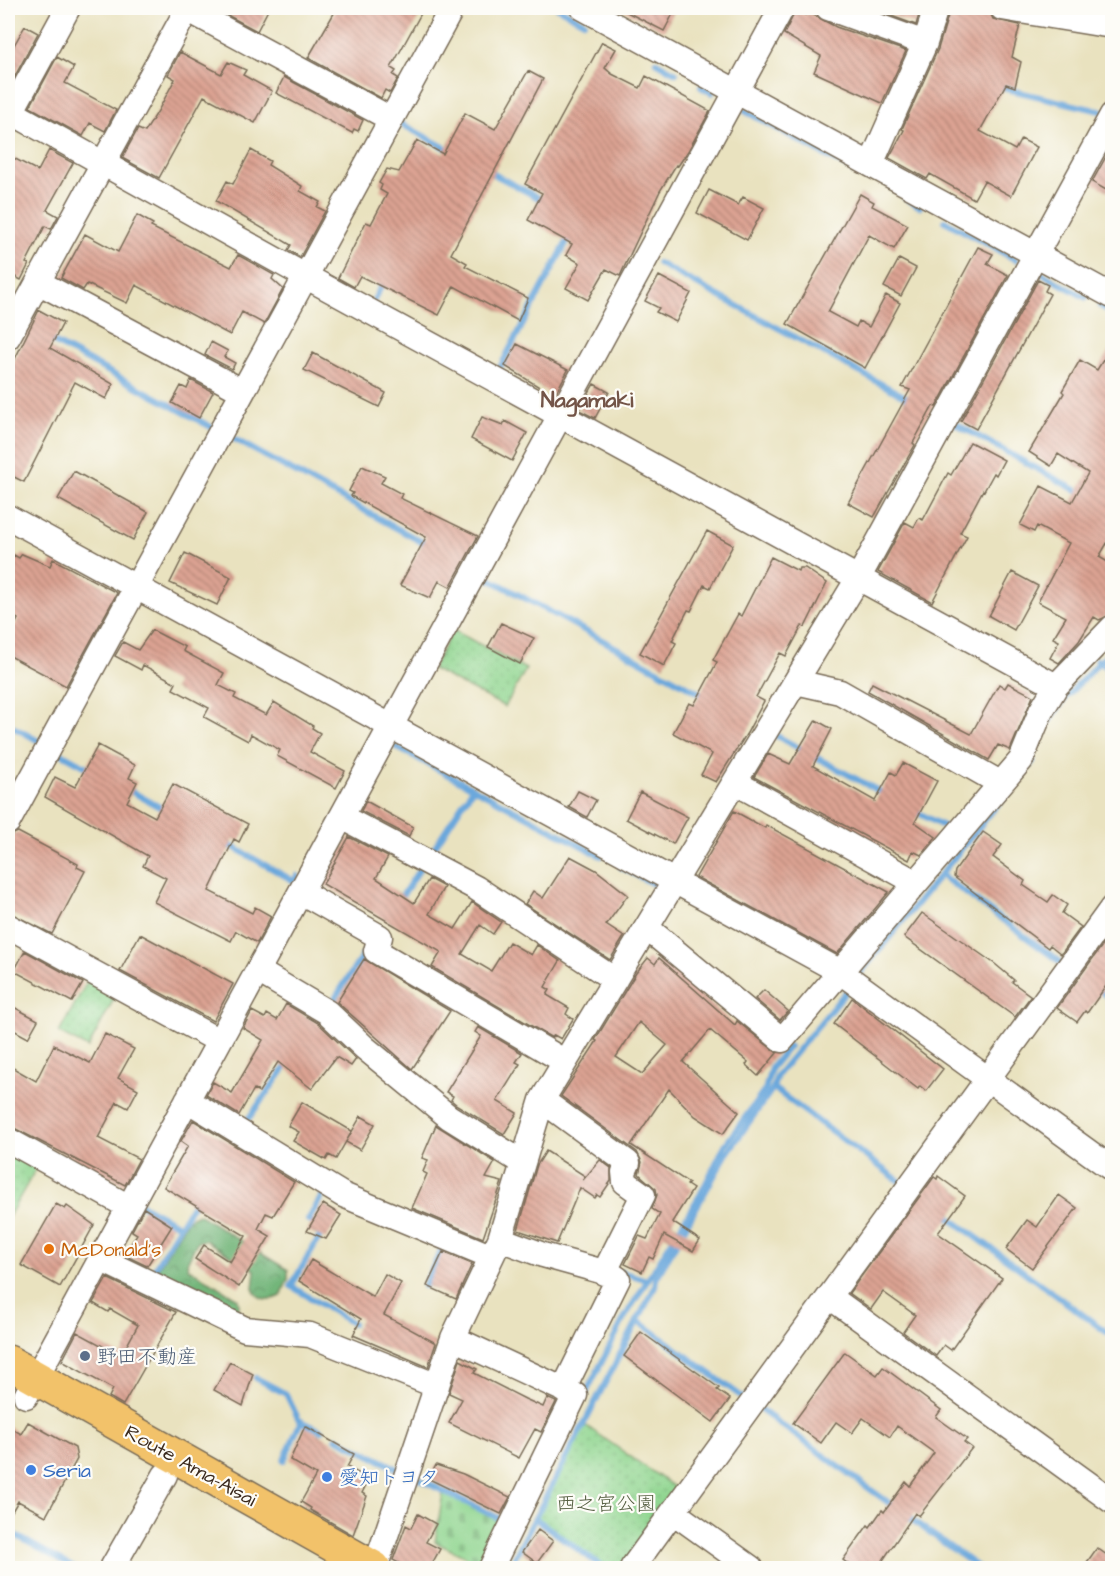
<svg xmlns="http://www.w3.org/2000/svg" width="1120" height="1576" viewBox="0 0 1120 1576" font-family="'Architects Daughter','Klee One',sans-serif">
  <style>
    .grass { fill: url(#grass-dots); stroke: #658056; stroke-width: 1.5 }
    .forest { fill: url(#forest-crowns); stroke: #57704c; stroke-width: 1.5 }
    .cemetery { fill: url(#cemetery-stones); stroke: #658056; stroke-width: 1.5 }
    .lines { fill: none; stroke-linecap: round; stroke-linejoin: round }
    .stream { stroke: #6ba7dc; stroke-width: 6 }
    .building { fill: url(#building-back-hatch); fill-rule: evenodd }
    .street-casing { stroke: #786a56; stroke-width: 27 }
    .primary-casing { stroke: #786a56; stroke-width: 36 }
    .street { stroke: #fff; stroke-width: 24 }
    .primary { stroke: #f2c26a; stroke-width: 33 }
    .food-dot { fill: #e8710a; stroke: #fdfcf7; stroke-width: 2 }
    .service-dot { fill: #5c6f8a; stroke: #fdfcf7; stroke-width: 2 }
    .shop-dot { fill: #3f7fe0; stroke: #fdfcf7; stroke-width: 2 }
    .labels { text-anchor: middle; stroke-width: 4.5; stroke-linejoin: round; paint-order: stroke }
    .food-label { font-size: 20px; fill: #c56008; stroke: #fdfcf7; text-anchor: start }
    .service-label { font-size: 20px; fill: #4e5e75; stroke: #fdfcf7; text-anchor: start }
    .street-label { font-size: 20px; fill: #3b2a1e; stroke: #fdfcf7 }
    .shop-label { font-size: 20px; fill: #366cbe; stroke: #fdfcf7; text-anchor: start }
    .park-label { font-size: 20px; fill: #545d40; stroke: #fdfcf7 }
    .quarter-label { font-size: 22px; font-weight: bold; fill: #735447; stroke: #fdfcf7 }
  </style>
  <defs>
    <pattern id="grass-dots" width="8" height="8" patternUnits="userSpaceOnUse" patternTransform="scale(1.5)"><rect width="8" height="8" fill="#8fd58f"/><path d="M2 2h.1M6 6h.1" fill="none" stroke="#7cb77b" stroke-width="1.8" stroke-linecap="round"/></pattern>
    <pattern id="forest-crowns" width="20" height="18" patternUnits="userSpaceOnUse" patternTransform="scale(1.5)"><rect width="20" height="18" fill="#73b67a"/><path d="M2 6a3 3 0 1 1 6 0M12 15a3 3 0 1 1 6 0" fill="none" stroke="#609463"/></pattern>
    <pattern id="cemetery-stones" width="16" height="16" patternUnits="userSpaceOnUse" patternTransform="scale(1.5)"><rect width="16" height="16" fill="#8fd58f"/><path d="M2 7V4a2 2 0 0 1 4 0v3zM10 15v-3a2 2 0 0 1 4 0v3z" fill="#7cb77b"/></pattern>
    <pattern id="building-back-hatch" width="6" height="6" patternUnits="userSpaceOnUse" patternTransform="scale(1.5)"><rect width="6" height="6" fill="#dca393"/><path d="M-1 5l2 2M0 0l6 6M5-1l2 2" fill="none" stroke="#b48577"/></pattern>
  </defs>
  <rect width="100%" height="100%" fill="#fdfcf7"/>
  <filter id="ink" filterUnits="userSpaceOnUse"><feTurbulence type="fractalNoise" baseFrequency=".0167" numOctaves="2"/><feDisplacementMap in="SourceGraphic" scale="12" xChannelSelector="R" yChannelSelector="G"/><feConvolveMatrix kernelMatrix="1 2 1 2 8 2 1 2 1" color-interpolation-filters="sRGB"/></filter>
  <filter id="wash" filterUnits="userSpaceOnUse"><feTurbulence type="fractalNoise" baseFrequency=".008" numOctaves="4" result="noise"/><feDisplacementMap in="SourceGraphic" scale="24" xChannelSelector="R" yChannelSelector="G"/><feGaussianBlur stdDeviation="1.35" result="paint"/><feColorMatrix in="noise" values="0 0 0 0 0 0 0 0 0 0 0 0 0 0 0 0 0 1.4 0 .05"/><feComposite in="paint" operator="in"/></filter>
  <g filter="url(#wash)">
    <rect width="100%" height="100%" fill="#e9e2bf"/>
    <path class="grass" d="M453 630 526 669 505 707 432 669Z
      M88 980 116 995 88 1048 59 1033Z
      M8 1148 38 1165 8 1218Z
      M585 1425 680 1491 623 1568H606L537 1518Z"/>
    <path class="forest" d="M198 1214 288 1270V1279L281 1296C270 1301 258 1301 253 1288L255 1270 205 1240 197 1242 187 1263 188 1268 238 1299 239 1306 236 1314 155 1273 188 1219Z"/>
    <path class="cemetery" d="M443 1493 504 1523 484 1566 435 1542Z"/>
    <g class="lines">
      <path class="stream" d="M558 8 584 22
        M656 62 676 73
        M701 87 712 93
        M998 87 1104 112
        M745 111 867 178
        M396 121 453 152
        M486 170 546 202
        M905 198 920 207
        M945 221 1016 260
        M658 263 911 400
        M1041 273 1086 298
        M374 300 385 279
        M1100 306 1112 313
        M48 339 213 428
        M497 373 570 236
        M952 422 1083 494
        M227 435 429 546
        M486 577 707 697
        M1097 660 1112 672
        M1049 721 1067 696 1112 649
        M8 724 44 744
        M773 734 886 795
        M396 747 601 856
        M55 750 92 770
        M127 789 165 810
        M913 810 952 831
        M224 842 294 881 297 876
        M428 857 473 788
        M621 867 661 888
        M942 876 1063 964
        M398 902 421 867
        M858 976 1033 761
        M1095 987 1112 1000
        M330 1006 366 950
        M773 1088 902 1183
        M246 1127 243 1126 290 1061
        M326 1189 308 1220 324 1229 291 1286 353 1324
        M140 1204 180 1226
        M943 1213 1112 1336
        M622 1272 647 1280
        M150 1276 196 1199
        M424 1286 444 1244
        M637 1320 745 1399
        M256 1378 286 1394 299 1420 322 1431
        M583 1399 625 1317 700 1195 725 1145 765 1090 771 1068 789 1046
        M758 1408 896 1508
        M336 1438 400 1470
        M284 1460 301 1421
        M415 1477 504 1521
        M904 1514 979 1568
        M536 1519 604 1568
        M8 1531 74 1568
        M509 1568 655 1287 656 1279 726 1155 773 1088 777 1075 850 987"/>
    </g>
    <g id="blocks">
      <path class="building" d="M214 8H269L257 31Z
        M337 8H424L391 68 396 71 393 75 398 78 390 93 385 90 381 98 308 58Z
        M619 8H676L664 31Z
        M879 8H921L916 25 878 11Z
        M960 8H988L993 19 1020 25 1012 57 1021 62 1015 87 1006 84 980 131 1015 150 1021 139 1037 147 1011 196 984 181 974 199 930 174 927 179 889 158 904 130 902 129 938 49 950 9 960 11Z
        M796 10 806 15 808 12 836 27 906 51 882 103 814 72 821 56 784 34Z
        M25 26 38 33 8 89V44L13 47Z
        M602 42 616 49 605 68 612 74 640 88 646 76 710 111 688 151 678 166 676 165 660 191 620 276 606 269 588 300 566 288 580 263 566 255 572 244 528 220 542 193 525 184Z
        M180 52 221 74 228 62 246 70 243 75 272 91 255 123 204 96 159 178 122 158 138 129 145 132 158 111 175 79 168 75Z
        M57 57 74 67 65 83 116 110 105 131 90 123 83 136 30 107Z
        M528 71 543 79 451 254 467 263 465 266 528 298 518 321 454 286 439 315 360 276 354 287 338 278 366 222 371 224 387 194 380 190 382 185 379 183 387 169 399 172 417 140 443 154 465 113 495 129Z
        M284 77 363 120 358 131 354 129 352 133 276 93Z
        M1113 144V194L1092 182Z
        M49 150 73 163 47 210 58 216 51 229 45 226 26 263 29 264 21 280 8 273V155L38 171Z
        M251 150 270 161 268 165 302 186 300 191 320 202 317 207 325 211 300 257 288 250 291 245 216 201 227 181 233 184Z
        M709 190 738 205 743 197 764 208 747 240 697 213Z
        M860 194 874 202 872 206 908 225 894 249 869 235 828 312 856 327 859 321 869 327 886 295 900 303 865 368 787 324Z
        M137 215 153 224 151 227 231 267 238 255 274 275 272 279 283 289 264 324 242 312 230 335 136 285 127 303 87 284 83 290 61 278 85 234 118 252Z
        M978 247 993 254 987 264 1008 275 936 407 933 406 913 443 915 445 874 517 848 503 910 390 902 387Z
        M899 259 916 268 901 296 884 287Z
        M659 276 691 293 676 322 656 312 659 308 645 301Z
        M1038 280 1048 285 1045 291 1050 294 976 429 961 421Z
        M39 310 63 323 50 348 113 384 106 399 75 382 24 482 8 474V373Z
        M211 342 228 351 224 357 235 363 232 369 205 355Z
        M517 344 568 370 554 396 505 366Z
        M1113 344V533L1099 557 1113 565V614L1099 620 1094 617 1079 641 1059 663 1050 658 1059 641 1053 638 1066 617 1038 602 1069 543 1037 526 1034 532 1020 525 1041 486 1072 502 1088 473 1058 454 1051 466 1029 452 1064 393 1062 391 1080 360 1097 370Z
        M313 353 386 393 379 407 304 370Z
        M191 380 213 392 199 418 172 403 181 386 187 389Z
        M594 384 609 392 595 418 579 410Z
        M482 417 503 425 505 421 527 433 512 461 471 439Z
        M970 442 1004 460 996 475 994 473 984 491 983 490 960 533 967 536 932 602 878 572 905 522 914 527 919 518 923 520 948 473 951 475Z
        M362 466 385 476 381 483 402 494 400 498 478 536 450 587 439 581 430 598 400 585 426 537 351 496 353 493 349 491Z
        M74 471 148 512 133 540 58 499Z
        M707 531 733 545 710 588 704 585 691 611 688 610 672 641 676 643 664 666 640 653Z
        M185 553 231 577 217 605 170 583Z
        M22 554 50 566 53 559 117 593 66 686 8 655V638L18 619 8 613V567L14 555 19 558Z
        M771 557 798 571 799 568H805L827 583 805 627 802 626 786 656 780 653 756 697 764 701 747 733 716 782 701 775 712 754 673 733 689 703 694 705 717 662 713 660 738 614 741 616Z
        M1012 572 1038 586 1014 630 989 616Z
        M501 623 534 638 520 664 488 647Z
        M152 630 185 647 183 651 224 673 218 685 236 694 234 698 266 715 274 702 313 726 312 728 320 733 310 752 345 771 336 788 277 756 280 750 251 734 248 741 204 717 209 708 173 689 176 683 143 665 141 670 115 656 123 642 138 650Z
        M872 683 971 734 999 684 1005 688 1008 683 1033 696 1010 750 998 745 989 760 868 691Z
        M816 720 832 729 813 766 875 801 891 772 896 775 903 763 937 781 915 822 936 837 921 855 913 851 909 860 754 777 768 754 790 764Z
        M98 745 135 765 129 778 137 782 127 802 155 817 173 784 248 824 239 842 234 839 209 891 252 913 255 907 271 916 257 943 236 931 231 941 154 902 166 878 143 866 148 856 45 797 55 777 75 787Z
        M578 791 596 800 587 817 569 807Z
        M640 792 688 817 673 844 626 819Z
        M366 801 413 827 409 836 361 811Z
        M734 811 765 828 766 825 889 892 837 954 696 877Z
        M18 832 78 864 77 867 85 871 52 934 8 912V836Z
        M983 832 1002 845 993 857 1025 881 1023 885 1048 902 1053 895 1067 905 1062 913 1081 927 1061 954 1050 945 1048 948 954 877 955 871Z
        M349 837 388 857 376 878 414 903 429 879 444 887 429 914 455 929 472 902 501 922 493 934 480 925 462 954 491 971 509 942 531 955 537 945 560 961 545 987 550 990 547 995 569 1008 566 1014 573 1019 561 1039 554 1035 552 1038 432 967 441 952 323 884Z
        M570 856 596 870 628 895 606 925 624 937 610 960 525 904 533 891 543 898Z
        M922 913 995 964 1014 980 1012 982 1031 996 1015 1017 904 937Z
        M140 934 233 984 213 1021 120 971Z
        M1104 943 1113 950V976L1087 1013 1085 1011 1077 1022 1057 1008Z
        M25 951 83 983 72 1002 14 971Z
        M648 958 655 964 659 958 735 1025 737 1021 777 1053 758 1076 746 1065 748 1062 710 1030 683 1062 739 1112 723 1134 695 1116 669 1089 631 1145 689 1183 687 1185 693 1189 672 1222 700 1240 693 1251 664 1235 653 1259 649 1257 642 1272 625 1264 639 1236 647 1239 660 1214 652 1209 657 1195 656 1189 639 1174 642 1162 637 1152 561 1096 597 1041 595 1040 636 973ZM639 1022 667 1045 642 1074 616 1057Z
        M364 959 450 1011 412 1069 337 1002Z
        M764 990 788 1011 780 1020 755 999Z
        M852 998 943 1069 926 1091 920 1086 918 1089 834 1024Z
        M8 1004 38 1020 28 1038 8 1027Z
        M286 1004 318 1023 356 1059 351 1066 336 1057 312 1089 278 1062 259 1092 254 1089 239 1115 206 1095 213 1082 232 1093 263 1040 243 1028 252 1011 265 1018 267 1014 277 1020Z
        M478 1027 522 1053 516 1062 520 1064 497 1101 517 1113 504 1134 457 1105 451 1100 453 1096 446 1092 481 1036 475 1032Z
        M105 1034 134 1049 118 1078 138 1089 128 1108 117 1102 98 1138 139 1159 125 1185 8 1125V1065L36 1081 54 1045 90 1063Z
        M302 1102 352 1131 336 1159 329 1155 326 1160 293 1141 299 1132 288 1126Z
        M361 1116 375 1124 360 1150 346 1142Z
        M193 1120 294 1182 273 1216 266 1213 258 1229 270 1236 239 1287 195 1259 204 1245 230 1262 246 1236 164 1187 188 1146 181 1141Z
        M436 1125 495 1162 486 1178 502 1182 483 1238 412 1208 427 1174 423 1172 428 1160 422 1158Z
        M546 1151 585 1176 583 1180 600 1160 611 1168V1181L600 1197 597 1195 595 1198 580 1188 557 1243 518 1230 537 1165Z
        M938 1176 965 1196 938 1233 1002 1278 951 1350 944 1345 936 1356 903 1332 915 1315 883 1292 871 1309 849 1293 934 1177 937 1179Z
        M1059 1195 1077 1208 1032 1268 1006 1249 1027 1220 1037 1227Z
        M56 1204 65 1209 67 1206 94 1225 60 1287 21 1265Z
        M323 1204 341 1215 326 1239 307 1231Z
        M144 1208 172 1226 147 1266 124 1255 137 1234 132 1231Z
        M443 1252 472 1264 456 1299 427 1286Z
        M311 1260 373 1297 385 1274 401 1283 384 1315 436 1343 428 1367 353 1335 361 1319 299 1281Z
        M107 1278 176 1312 123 1405 109 1397 113 1389 62 1361 77 1332 121 1356 138 1325 110 1309 108 1312 93 1303Z
        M641 1332 719 1388 717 1390 730 1399 713 1422 624 1356Z
        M845 1352 877 1375 883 1367 941 1410 936 1417 967 1439 964 1442 972 1448 919 1516 915 1513 877 1569H855L843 1560 868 1525 870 1527 882 1510 884 1512 906 1482 910 1486 934 1453 897 1426 890 1437 863 1418 852 1433 836 1422 821 1443 793 1423Z
        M460 1360 477 1369 474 1373 525 1399 543 1407 547 1398 556 1402 541 1432 535 1429 519 1458 449 1423 462 1399 449 1393Z
        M230 1362 253 1374 243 1406 214 1390Z
        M28 1422 75 1448 77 1459 46 1516 18 1501 8 1518V1426L21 1434Z
        M305 1426 354 1454 347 1467 369 1479 362 1493 367 1496 353 1535 310 1510 311 1508 301 1502 316 1475 290 1460Z
        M436 1465 463 1474 510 1497 501 1514 429 1479Z
        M418 1514 436 1524 426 1542 440 1549 429 1569H409L393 1560 406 1525 411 1528Z
        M538 1530 553 1541 537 1563 522 1552Z
        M1097 1548 1111 1558 1104 1569H1082Z"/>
    </g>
  </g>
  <g filter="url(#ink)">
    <use href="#blocks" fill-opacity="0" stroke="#786a56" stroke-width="1.5"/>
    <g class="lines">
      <defs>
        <path id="street" d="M185 8 391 119
          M583 8 1112 296
          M828 8 925 43
          M1002 8 1112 26
          M11 112 305 276 1056 686
          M8 118 68 8
          M871 164 925 43 936 8
          M38 282 242 391
          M8 337 188 8
          M8 517 839 971 1112 1169
          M796 682 840 692 1000 783
          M736 783 915 882
          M342 817 476 888 615 980
          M8 822 452 8
          M301 892 380 937 376 951 564 1061
          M8 926 219 1041
          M647 928 782 1040 1021 760 1041 711 1056 686 1112 628
          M258 971 327 1012 365 1048 449 1117 523 1163
          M187 1100 343 1195 490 1256
          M542 1100 628 1163 624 1172 625 1182 643 1195 604 1273
          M8 1140 129 1207
          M500 1239 543 1255 611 1274 618 1279 563 1390
          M100 1259 245 1329 310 1335 437 1386
          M830 1297 1112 1501
          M453 1338 575 1395 491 1568
          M26 1396 782 8
          M673 1512 751 1568
          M112 1568 165 1475
          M375 1568 453 1338 500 1239 542 1100 859 577 1112 115
          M632 1568 1112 908"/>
        <path id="primary" d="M8 1362 374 1568"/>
      </defs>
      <use href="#street" class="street-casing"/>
      <use href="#primary" class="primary-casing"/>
      <use href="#street" class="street"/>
      <use href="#primary" class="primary"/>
    </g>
  </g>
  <circle class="food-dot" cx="49" cy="1249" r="6"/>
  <circle class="service-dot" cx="85" cy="1356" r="6"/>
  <g class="shop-dot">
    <circle cx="31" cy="1470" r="6"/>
    <circle cx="327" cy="1477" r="6"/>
  </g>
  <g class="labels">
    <g class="food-label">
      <text x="61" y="1256">McDonald's</text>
    </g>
    <g class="service-label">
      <text x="97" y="1363">野田不動産</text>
    </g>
    <g class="street-label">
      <text transform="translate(191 1465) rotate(29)" y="7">Route Ama-Aisai</text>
    </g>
    <g class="shop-label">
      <text x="43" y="1477">Seria</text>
      <text x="339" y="1484">愛知トヨタ</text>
    </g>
    <g class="park-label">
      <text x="606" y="1510">西之宮公園</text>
    </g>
    <g class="quarter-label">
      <text x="587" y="407">Nagamaki</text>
    </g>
  </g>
  <rect width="1120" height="1576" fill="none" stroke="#fdfcf7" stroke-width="30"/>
</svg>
